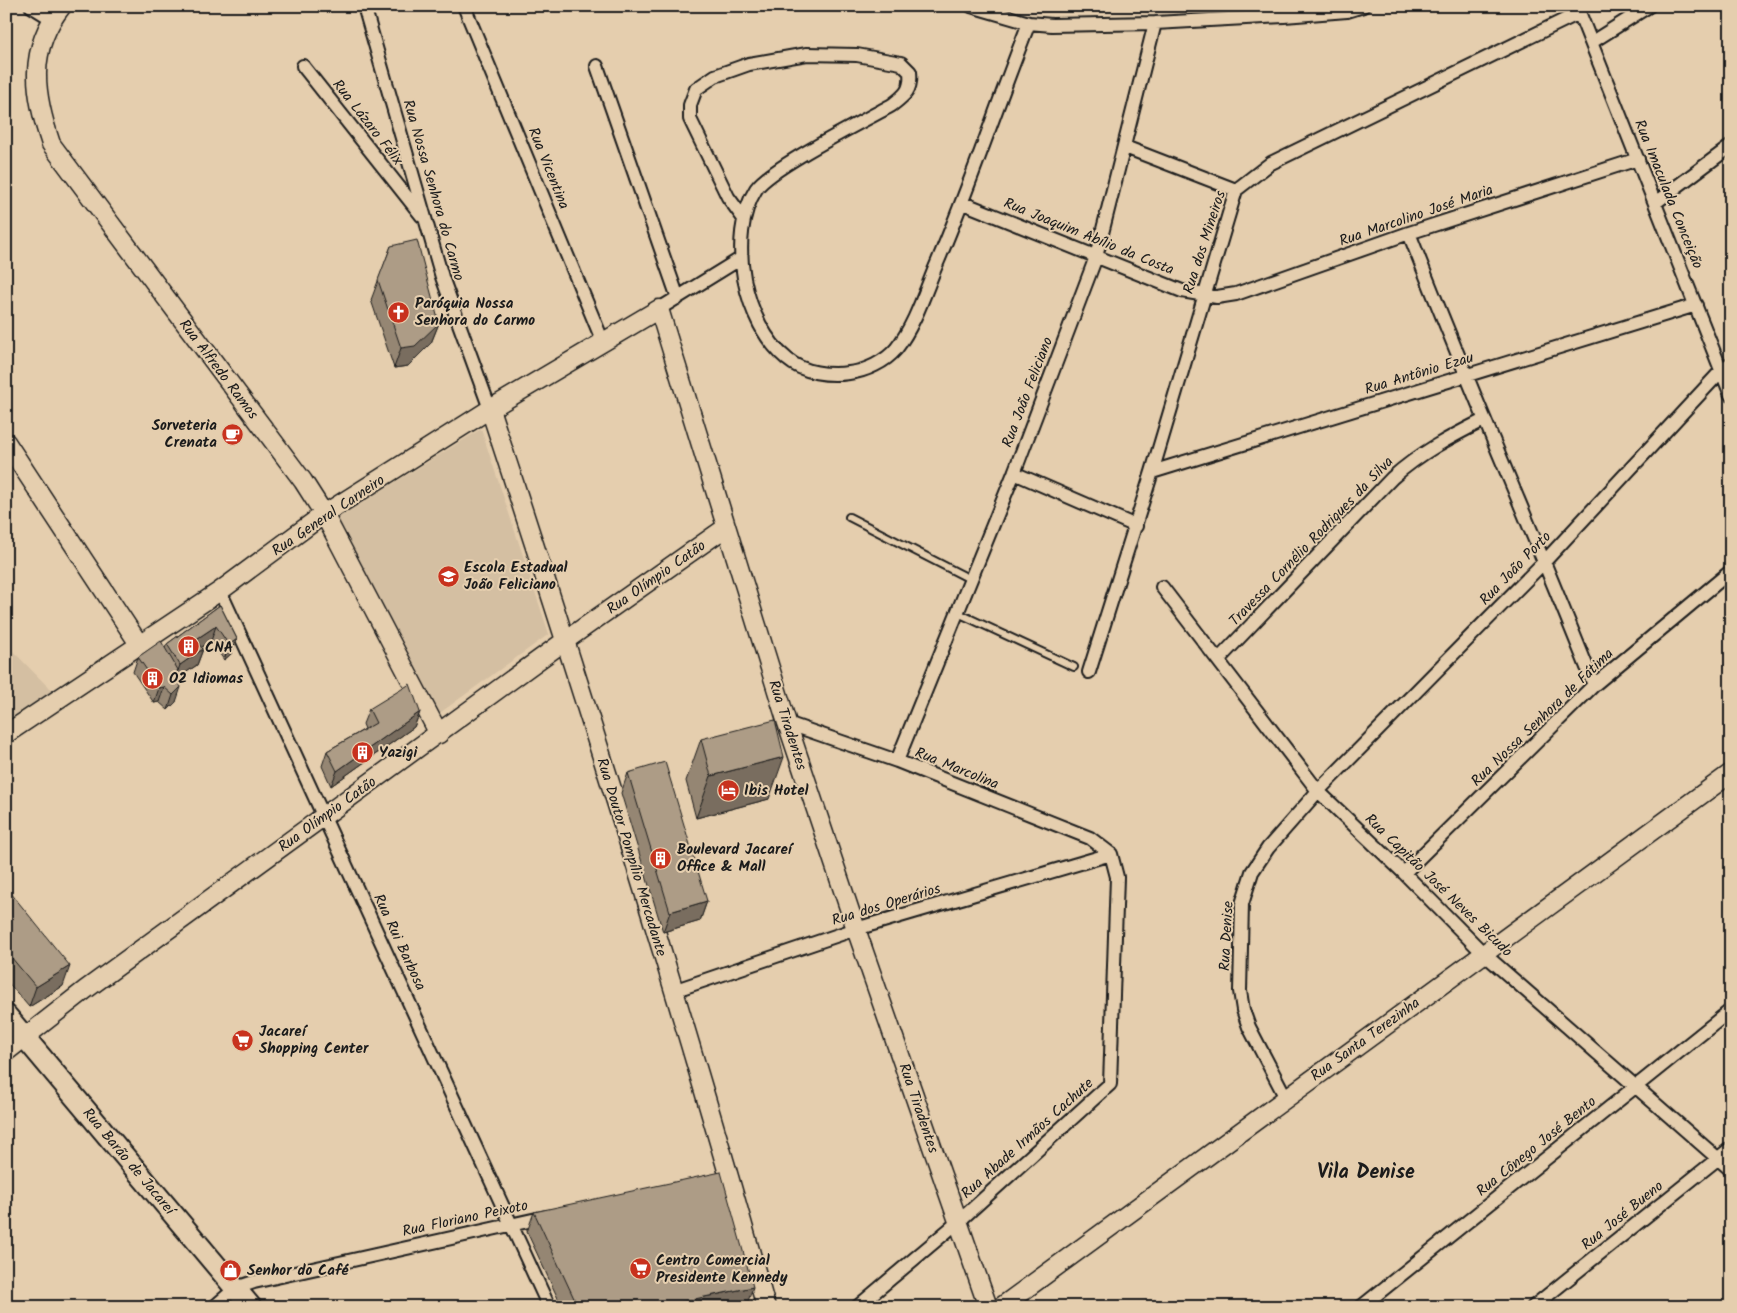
<svg xmlns="http://www.w3.org/2000/svg" width="1737" height="1313" viewBox="0 0 1737 1313" font-family="Kalam,sans-serif">
  <style>
    .built { fill: #d4bfa2 }
    .lines { fill: none; stroke-linecap: round; stroke-linejoin: round }
    .lane-casing { stroke: #1c1c1c; stroke-width: 10 }
    .street-casing { stroke: #1c1c1c; stroke-width: 16 }
    .secondary-casing { stroke: #1c1c1c; stroke-width: 21 }
    .primary-casing { stroke: #1c1c1c; stroke-width: 24 }
    .lane { stroke: #e5ceae; stroke-width: 6 }
    .street { stroke: #e5ceae; stroke-width: 12 }
    .secondary { stroke: #e5ceae; stroke-width: 18 }
    .primary { stroke: #e5ceae; stroke-width: 20 }
    .wall { fill: #958673; stroke: #1c1c1c }
    .shaded-wall { fill: #796d5e; stroke: #1c1c1c }
    .building { fill: #ad9c86; stroke: #1c1c1c }
    .labels { text-anchor: middle; stroke-width: 4; stroke-linejoin: round; paint-order: stroke }
    .street-label { font-size: 15px; fill: #1c1c1c; stroke: #e5ceae }
    .poi-label { font-size: 15px; font-weight: bold; fill: #1c1c1c; stroke: #e5ceae; text-anchor: start }
    .district-label { font-size: 20px; font-weight: bold; fill: #1c1c1c; stroke: #e5ceae }
  </style>
  <rect width="100%" height="100%" fill="#e5ceae"/>
  <filter id="ink" filterUnits="userSpaceOnUse"><feTurbulence type="fractalNoise" baseFrequency=".02" numOctaves="2"/><feDisplacementMap in="SourceGraphic" scale="10" xChannelSelector="R" yChannelSelector="G"/><feConvolveMatrix kernelMatrix="1 2 1 2 8 2 1 2 1" color-interpolation-filters="sRGB"/></filter>
  <g filter="url(#ink)">
    <path class="built" d="M481 429 549 634 437 715 336 519Z
      M6 644 53 692 6 721Z"/>
    <g class="lines">
      <defs>
        <path id="lane" d="M849 517 972 580
          M958 613 1074 667"/>
        <path id="street" d="M31 6 52 19
          M364 6 442 277 490 409
          M464 6 603 342
          M971 6 1029 23 1052 25 1155 23 1284 16 1347 11 1363 6
          M1577 7 1731 395
          M1592 42 1649 6
          M303 66 422 216
          M597 66 678 298
          M1125 147 1236 190
          M963 203 1182 291 1217 297 1236 294 1409 233 1638 159
          M1655 203 1731 146
          M744 219 728 197 690 119V105L696 89 715 76 749 64 807 54 857 55 901 63 910 72C912 90 905 95 892 105 864 121 771 167 756 189 726 237 744 324 787 359 803 373 829 376 849 373 866 371 885 362 896 349 914 326 924 295 935 268 970 187 997 104 1029 23
          M1409 233C1468 385 1534 533 1594 685
          M659 309 740 259
          M1152 472 1696 305
          M1014 473 1136 526
          M1162 587 1318 791 1404 873 1483 953 1731 1170
          M220 591 549 1307
          M1218 660 1392 478C1420 453 1450 437 1484 420
          M1089 672 1152 472 1236 190 1271 163 1579 13
          M787 723 897 761 1090 838 1111 854 1117 877 1110 1084 958 1222 857 1307
          M897 761 1014 473 1096 257 1155 23
          M1404 873 1594 685 1731 571
          M673 991 856 929 1111 854
          M1286 1098 1249 1027 1243 1010 1240 991 1242 904 1252 872 1268 848 1318 791 1545 561 1722 370 1731 363
          M214 1307 236 1288 254 1282 546 1217
          M1361 1307 1731 1010
          M1533 1307 1731 1148"/>
        <path id="secondary" d="M62 6C27 50 34 94 51 144L303 481 324 514 439 734
          M490 409C588 707 682 1006 766 1307
          M6 442 139 644
          M6 734 220 591 324 514 490 409 659 309 787 723 856 929 988 1307
          M6 1052 85 990 566 640 725 528
          M1001 1307 1731 773"/>
        <path id="primary" d="M6 1015 251 1307"/>
      </defs>
      <use href="#lane" class="lane-casing"/>
      <use href="#street" class="street-casing"/>
      <use href="#secondary" class="secondary-casing"/>
      <use href="#primary" class="primary-casing"/>
      <use href="#lane" class="lane"/>
      <use href="#street" class="street"/>
      <use href="#secondary" class="secondary"/>
      <use href="#primary" class="primary"/>
    </g>
    <path class="wall" d="M391 246 439 323 431 343 408 366 394 368 371 300Z
      M220 605 237 639 231 654 224 660 211 641 201 647 203 649 197 665 176 679V702L168 710 159 702 154 703 133 672 138 657 165 648 167 644Z
      M369 709 420 712 414 727 331 786 322 766 327 751 365 729 363 724Z
      M701 739 769 799 696 818 686 781Z
      M628 773 707 901 700 921 663 932 621 793Z
      M6 887 63 986 29 1007 6 980Z
      M534 1212 746 1307H562L527 1232Z"/>
    <path class="shaded-wall" d="M439 323 431 343 408 366 394 368 401 348Z
      M216 626 211 641 190 655 195 640Z
      M237 639 231 654 224 660 229 645Z
      M203 649 197 665 175 680 174 675 178 671 180 665Z
      M164 687 159 702 154 703 159 688Z
      M181 687 176 702 168 710 173 695Z
      M420 712 414 727 331 786 337 771Z
      M784 757 769 799 696 818 711 776Z
      M707 901 700 921 663 932 670 912Z
      M70 966 63 986 29 1007 36 987Z
      M753 1287 746 1307H656Z"/>
    <path class="building" d="M417 240 439 323 415 346 401 348 378 280 391 246Z
      M220 605 237 639 229 645 216 626 195 640 203 649 180 665 167 644Z
      M161 641 178 670 174 675 181 687 173 695 164 687 159 688 138 657Z
      M410 684 420 712 337 771 327 751 376 723 369 709Z
      M775 720 784 757 711 776 701 739Z
      M665 762 707 901 670 912 628 773Z
      M6 887 70 966 36 987 6 951Z
      M721 1172 753 1287 656 1307H578L534 1212Z"/>
  </g>
  <defs>
    <symbol id="church-disc" viewBox="-11 -11 22 22"><circle r="9.5" fill="#c8321e" stroke="#e5ceae"/><path d="M-1.2-6h2.4v3.5h3.3v2.4h-3.3V6h-2.4V-.1h-3.3v-2.4h3.3Z" fill="#fff"/></symbol>
    <symbol id="cafe-disc" viewBox="-11 -11 22 22"><circle r="9.5" fill="#c8321e" stroke="#e5ceae"/><path d="M-5.5-4.5H6V0H3Q3 3.5 0 3.5H-2.5Q-5.5 3.5-5.5 0ZM3-3.2v2h1.7v-2ZM-6 4.5H4V6H-6Z" fill="#fff"/></symbol>
    <symbol id="school-disc" viewBox="-11 -11 22 22"><circle r="9.5" fill="#c8321e" stroke="#e5ceae"/><path d="M0-5L7-2L0 1L-7-2ZM-4 1L0 2.5L4 1V4Q0 6-4 4Z" fill="#fff"/></symbol>
    <symbol id="building-disc" viewBox="-11 -11 22 22"><circle r="9.5" fill="#c8321e" stroke="#e5ceae"/><path d="M-4-6H4V6H1V3H-1V6H-4ZM-2.5-4.3h1.7v1.8h-1.7ZM.8-4.3h1.7v1.8H.8ZM-2.5-1h1.7V.8h-1.7ZM.8-1h1.7V.8H.8Z" fill="#fff"/></symbol>
    <symbol id="hotel-disc" viewBox="-11 -11 22 22"><circle r="9.5" fill="#c8321e" stroke="#e5ceae"/><path d="M-6-4.5h1.5V1H6V5H4.5V3h-9V5H-6ZM-4 0a1.8 1.8 0 1 1 3.6 0ZM.5 0V-2.5h3Q6-2.5 6 0Z" fill="#fff"/></symbol>
    <symbol id="supermarket-disc" viewBox="-11 -11 22 22"><circle r="9.5" fill="#c8321e" stroke="#e5ceae"/><path d="M-6-5.5h2.5l.6 2H6L4.5 2H-2.5L-4.4-4H-6ZM-1.5 3.2a1.3 1.3 0 1 0 .1 0ZM3 3.2a1.3 1.3 0 1 0 .1 0Z" fill="#fff"/></symbol>
    <symbol id="shop-disc" viewBox="-11 -11 22 22"><circle r="9.5" fill="#c8321e" stroke="#e5ceae"/><path d="M-5-2.5h2.3a2.7 3.5 0 0 1 5.4 0H5L5.5 6h-11ZM-1.5-2.5h3a1.5 2.3 0 0 0-3 0Z" fill="#fff"/></symbol>
  </defs>
  <g fill-rule="evenodd">
    <use href="#church-disc" x="386" y="300" width="25" height="25"/>
    <use href="#cafe-disc" x="220" y="422" width="25" height="25"/>
    <use href="#school-disc" x="436" y="564" width="25" height="25"/>
    <use href="#building-disc" x="176" y="634" width="25" height="25"/>
    <use href="#building-disc" x="140" y="666" width="25" height="25"/>
    <use href="#building-disc" x="350" y="740" width="25" height="25"/>
    <use href="#hotel-disc" x="716" y="778" width="25" height="25"/>
    <use href="#building-disc" x="648" y="846" width="25" height="25"/>
    <use href="#supermarket-disc" x="230" y="1028" width="25" height="25"/>
    <use href="#supermarket-disc" x="628" y="1256" width="25" height="25"/>
    <use href="#shop-disc" x="218" y="1258" width="25" height="25"/>
  </g>
  <g class="labels">
    <g class="street-label">
      <text transform="translate(368 122) rotate(52)" y="5">Rua Lázaro Félix</text>
      <text transform="translate(549 168) rotate(68)" y="5">Rua Vicentina</text>
      <text transform="translate(434 190) rotate(74)" y="5">Rua Nossa Senhora do Carmo</text>
      <text transform="translate(1669 194) rotate(68)" y="5">Rua Imaculada Conceição</text>
      <text transform="translate(1416 215) rotate(-19)" y="5">Rua Marcolino José Maria</text>
      <text transform="translate(1089 236) rotate(22)" y="5">Rua Joaquim Abílio da Costa</text>
      <text transform="translate(1204 242) rotate(-72)" y="5">Rua dos Mineiros</text>
      <text transform="translate(219 369) rotate(53)" y="5">Rua Alfredo Ramos</text>
      <text transform="translate(1419 373) rotate(-17)" y="5">Rua Antônio Ezau</text>
      <text transform="translate(1027 392) rotate(-69)" y="5">Rua João Feliciano</text>
      <text transform="translate(328 515) rotate(-34)" y="5">Rua General Carneiro</text>
      <text transform="translate(1311 541) rotate(-46)" y="5">Travessa Cornélio Rodrigues da Silva</text>
      <text transform="translate(1515 568) rotate(-46)" y="5">Rua João Porto</text>
      <text transform="translate(656 577) rotate(-35)" y="5">Rua Olímpio Catão</text>
      <text transform="translate(1542 717) rotate(-44)" y="5">Rua Nossa Senhora de Fátima</text>
      <text transform="translate(788 725) rotate(72)" y="5">Rua Tiradentes</text>
      <text transform="translate(957 768) rotate(22)" y="5">Rua Marcolina</text>
      <text transform="translate(327 814) rotate(-36)" y="5">Rua Olímpio Catão</text>
      <text transform="translate(632 857) rotate(73)" y="5">Rua Doutor Pompílio Mercadante</text>
      <text transform="translate(1439 885) rotate(44)" y="5">Rua Capitão José Neves Bicudo</text>
      <text transform="translate(886 904) rotate(-17)" y="5">Rua dos Operários</text>
      <text transform="translate(1226 936) rotate(-87)" y="5">Rua Denise</text>
      <text transform="translate(400 942) rotate(65)" y="5">Rua Rui Barbosa</text>
      <text transform="translate(1365 1039) rotate(-36)" y="5">Rua Santa Terezinha</text>
      <text transform="translate(919 1108) rotate(71)" y="5">Rua Tiradentes</text>
      <text transform="translate(1027 1138) rotate(-42)" y="5">Rua Abade Irmãos Cachute</text>
      <text transform="translate(1536 1146) rotate(-39)" y="5">Rua Cônego José Bento</text>
      <text transform="translate(129 1161) rotate(50)" y="5">Rua Barão de Jacareí</text>
      <text transform="translate(1622 1215) rotate(-39)" y="5">Rua José Bueno</text>
      <text transform="translate(465 1218) rotate(-12)" y="5">Rua Floriano Peixoto</text>
    </g>
    <g class="poi-label">
      <text x="415" y="308">Paróquia Nossa<tspan x="415" dy="17">Senhora do Carmo</tspan></text>
      <text x="217" y="430" text-anchor="end">Sorveteria<tspan x="217" dy="17">Crenata</tspan></text>
      <text x="464" y="572">Escola Estadual<tspan x="464" dy="17">João Feliciano</tspan></text>
      <text x="205" y="652">CNA</text>
      <text x="169" y="683">O2 Idiomas</text>
      <text x="379" y="757">Yazigi</text>
      <text x="744" y="795">Ibis Hotel</text>
      <text x="677" y="854">Boulevard Jacareí<tspan x="677" dy="17">Office &amp; Mall</tspan></text>
      <text x="259" y="1036">Jacareí<tspan x="259" dy="17">Shopping Center</tspan></text>
      <text x="656" y="1265">Centro Comercial<tspan x="656" dy="17">Presidente Kennedy</tspan></text>
      <text x="247" y="1275">Senhor do Café</text>
    </g>
    <g class="district-label">
      <text x="1366" y="1178">Vila Denise</text>
    </g>
  </g>
  <rect width="1737" height="1313" fill="none" stroke="#e5ceae" stroke-width="25"/>
  <rect x="12" y="12" width="1712" height="1288" fill="none" stroke="#1c1c1c" stroke-width="2" filter="url(#ink)"/>
</svg>
